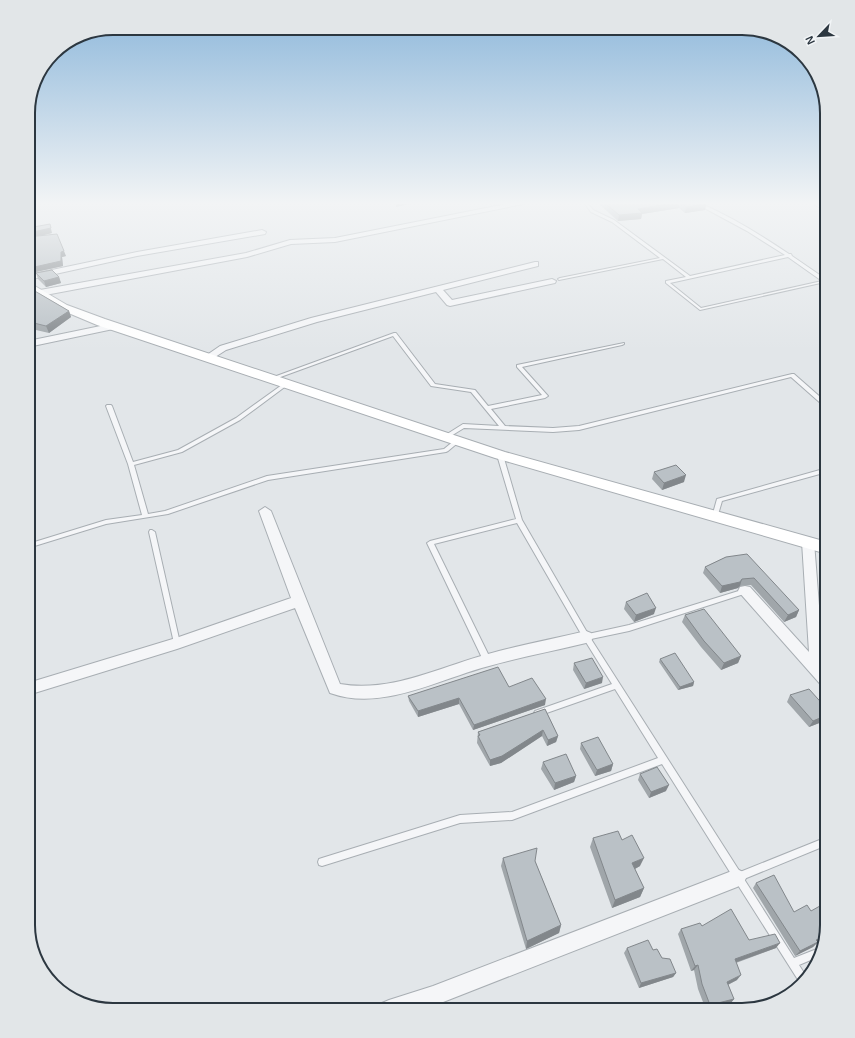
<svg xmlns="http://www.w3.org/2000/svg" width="855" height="1038" viewBox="0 0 855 1038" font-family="Arial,sans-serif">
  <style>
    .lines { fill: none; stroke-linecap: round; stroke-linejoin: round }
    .service-casing { stroke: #a8aeb3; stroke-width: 2 }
    .minor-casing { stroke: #a8aeb3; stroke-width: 2 }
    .secondary-casing { stroke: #a8aeb3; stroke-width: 2 }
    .service { fill: #f5f6f8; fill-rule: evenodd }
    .minor { fill: #f5f6f8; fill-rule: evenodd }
    .secondary { fill: #fff; fill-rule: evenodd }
    .wall { fill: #a0a6aa }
    .shaded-wall { fill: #82878b }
    .building { fill: #bac1c6; stroke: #82878b }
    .rim { fill: none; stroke: #2c3740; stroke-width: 2 }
  </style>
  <rect width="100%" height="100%" fill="#e2e6e9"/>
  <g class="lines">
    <defs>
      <path id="service" d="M585 204H588L593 210 614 220 690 276 785 255 747 231 697 204H702C733 218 761 235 789 254H791L792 256 827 280V283L825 282 700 310 666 283V281L686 277 663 259 559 280 558 279 560 278 660 258 612 222 591 212ZM788 257 822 281 701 308 670 283Z
        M814 204H818L826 209 823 210Z
        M394 333H396L435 384 475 390 488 406 542 395 517 367V365L624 343V344L622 345 522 367 548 396 545 398 491 409 505 426 553 428 579 426 792 374H794L827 403V408L825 407 791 377 579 430 553 432 464 428 446 439 444 438 443 437 444 436 463 424 499 426 471 392 431 386 393 336 275 379H273L271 378Z
        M286 382H290V383L240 420 182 452 134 465 148 514 165 511 267 476 444 449 455 440H459L460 441 448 451 446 452 268 480 168 514 106 524 28 548V544L106 520 142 515 128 464 106 406 107 405H111L112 406 133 462 178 450 236 418Z
        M500 453 503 455 522 520 588 634 629 625 745 589H747L748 591 747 593 629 631 591 639 740 872 827 837V845L744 879 794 958 822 947 820 956 799 965 806 976 800 983 736 882 734 881 733 877 662 764 512 820 460 823 322 866 319 865 318 862 319 859 322 858 460 815 512 812 658 758 615 689 538 716 535 715 534 713 535 711 612 684 584 639 517 523 434 544 491 660 490 662 487 663 484 662 427 543 430 541 516 519 497 455Z
        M827 468V472L722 501 717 518H713L712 517 717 499Z
        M150 530H152L155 532 180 643 179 645 177 646 175 645 174 643 149 532Z"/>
      <path id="minor" d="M506 204H523L335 242 291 244 247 257 40 296 36 293 40 290 246 253 290 240 335 238Z
        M262 230 266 232 265 234 137 256 28 280V275L137 252Z
        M535 262H538V266L443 290 452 300 552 279 556 281 555 283 450 306 447 305 436 292 317 322 226 350 212 359H206L204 357 220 346 311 318Z
        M115 323 118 324V328L28 347V341Z
        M265 507 271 511 340 684C391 693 440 667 488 654 520 645 553 639 586 631L591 633 593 637 591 641 586 643C554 651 521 657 489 666 439 679 382 712 330 693L295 608 177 649 28 695V683L176 638 291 598 259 511Z
        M808 538 812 539 814 542 824 669 827 672V688L822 686 738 591 740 587 745 586 750 587 809 652 802 542 804 539Z
        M737 869 743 872 746 878 743 884 737 887 433 1006 420 1010H379L382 1003 389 1000 433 986Z"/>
      <path id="secondary" d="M28 282 67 305 105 319 505 452 827 542V554L495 458 97 325 59 309 28 290Z"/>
    </defs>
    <use href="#service" class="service-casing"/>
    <use href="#minor" class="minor-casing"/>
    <use href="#secondary" class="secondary-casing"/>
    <use href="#service" class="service"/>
    <use href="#minor" class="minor"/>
    <use href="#secondary" class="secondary"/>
  </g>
  <path class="wall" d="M599 204H706L705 210 685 213 679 208 642 214 641 219 618 221Z
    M28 228 52 233 40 236 66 256 62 257 63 266 31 273 28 269Z
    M36 273 59 277 61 283 46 287 38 279Z
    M28 287 69 311 71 317 49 333 36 330 30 338 28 339Z
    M654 472 684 482 662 490 652 479Z
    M726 557 799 610 796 617 784 622 751 585 740 586 738 588 720 593 703 573 705 567Z
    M626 602 654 614 634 622 624 609Z
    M685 615 741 656 738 663 721 670 701 647 682 622Z
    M660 659 694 682 693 686 678 690 659 662Z
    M574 663 602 683 584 689 573 670Z
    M509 687 545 705 473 730 459 704 418 717 409 701 408 696Z
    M790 695 827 715V720L809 727 787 702Z
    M545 709 558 736 556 742 547 746 542 736 501 763 490 766 477 743 478 732Z
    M581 743 613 764 611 771 595 776 580 749Z
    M543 762 576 776 574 782 554 790 541 769Z
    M640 774 666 791 649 798 638 780Z
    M593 838 622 840 640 866 635 869 644 888 640 897 612 908 590 847Z
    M503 858 535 861 561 925 559 933 526 949 501 866Z
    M756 883 794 912 811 911 827 925 823 941 817 943 813 947 795 956 753 888Z
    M702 926 776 948 736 963 737 980 728 985 734 999 730 1004 706 1010 698 989 694 970 691 971 678 934 681 929Z
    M627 948 653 950 676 973 673 977 639 988 624 953Z"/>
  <path class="shaded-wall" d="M396 204H410L396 207Z
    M667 204H679V208L642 214 641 219 618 221 619 215 638 209Z
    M706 204 705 210 685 213 686 207Z
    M50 224 52 233 28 239V233Z
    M64 251 66 256 62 257 63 266 31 273 30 268 61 252Z
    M59 277 61 283 46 287 44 281Z
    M69 311 71 317 49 333 46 326Z
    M34 323 36 330 30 338 28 339V330Z
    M686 475 684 482 662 490 664 483Z
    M742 579 740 586 738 588 720 593 722 586Z
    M656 608 654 614 634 622 636 615Z
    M799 610 796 617 784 622 788 615Z
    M741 656 738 663 721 670 724 663Z
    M603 677 602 683 584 689 586 683Z
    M694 682 693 686 678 690 680 687Z
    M459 698V704L418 717V711Z
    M546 699 545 705 473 730 474 725Z
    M827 715V720L809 727 813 721Z
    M543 730 542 736 501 763 490 766V760Z
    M558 736 556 742 547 746 548 740Z
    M613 764 611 771 595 776 597 770Z
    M576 776 574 782 554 790 555 783Z
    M669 785 666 791 649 798 651 792Z
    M644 858 640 866 629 872 632 863Z
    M644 888 640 897 612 908 615 900Z
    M561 925 559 933 526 949 527 941Z
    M824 937 823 941 817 943 813 947 795 956 800 951 816 940Z
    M780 943 776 948 731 964 735 959Z
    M698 965 694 970 691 971 695 966Z
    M676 973 673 977 639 988 641 983Z
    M741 975 737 980 723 987 727 982Z
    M734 999 730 1004 706 1010 710 1005Z"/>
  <path class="building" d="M606 204H667L638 209 642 213 619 215Z
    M683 204H705L686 207Z
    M50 224 51 228 28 233V228Z
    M57 234 64 251 61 252V261L30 268 28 266V237Z
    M52 270 59 277 44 281 36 273Z
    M28 287 69 311 46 326 34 323 28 330Z
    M676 465 686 475 664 483 654 472Z
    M747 554 799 610 788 615 754 578 742 579 740 582 722 586 705 567 726 557Z
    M647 593 656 608 636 615 626 602Z
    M704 609 741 656 724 663 704 641 685 615Z
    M675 653 694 682 680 687 660 659Z
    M592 658 603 677 586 683 574 663Z
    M498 667 509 687 532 678 546 699 474 725 459 698 418 711 408 696Z
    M809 689 827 709V715L813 721 790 695Z
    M545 709 558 736 548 740 543 730 502 756 490 760 478 736 480 735 478 732Z
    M598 737 613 764 597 770 581 743Z
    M566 754 576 776 555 783 543 762Z
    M657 767 669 785 651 792 640 774Z
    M618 831 622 840 632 835 644 858 632 863 644 888 615 900 593 838Z
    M537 848 535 861 561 925 527 941 503 858Z
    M774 875 794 912 807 905 811 911 827 902V925L824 937 816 940 818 942 800 951 756 883Z
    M731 909 749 940 775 934 780 943 735 959 741 975 727 982 734 999 710 1005 702 984 698 965 695 966 681 929 700 923 702 926Z
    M648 940 653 950 657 949 662 958 670 959 676 973 641 983 627 948Z"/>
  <linearGradient id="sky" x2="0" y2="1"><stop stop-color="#8bb6da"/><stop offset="0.58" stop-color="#f2f4f5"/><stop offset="1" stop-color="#f2f4f5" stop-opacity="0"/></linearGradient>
  <rect width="855" height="350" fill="url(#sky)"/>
  <path d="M0 0H855V1038H0ZM113 35H742A78 78 0 0 1 820 113V925A78 78 0 0 1 742 1003H113A78 78 0 0 1 35 925V113A78 78 0 0 1 113 35Z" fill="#e2e6e8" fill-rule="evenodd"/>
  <path class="rim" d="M113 35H742A78 78 0 0 1 820 113V925A78 78 0 0 1 742 1003H113A78 78 0 0 1 35 925V113A78 78 0 0 1 113 35Z"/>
  <g transform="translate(819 36) rotate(245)" stroke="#f2f5f7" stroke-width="3" paint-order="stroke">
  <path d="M0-3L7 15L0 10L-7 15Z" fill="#2c3740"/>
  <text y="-6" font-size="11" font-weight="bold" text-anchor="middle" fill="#2c3740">N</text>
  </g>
</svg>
